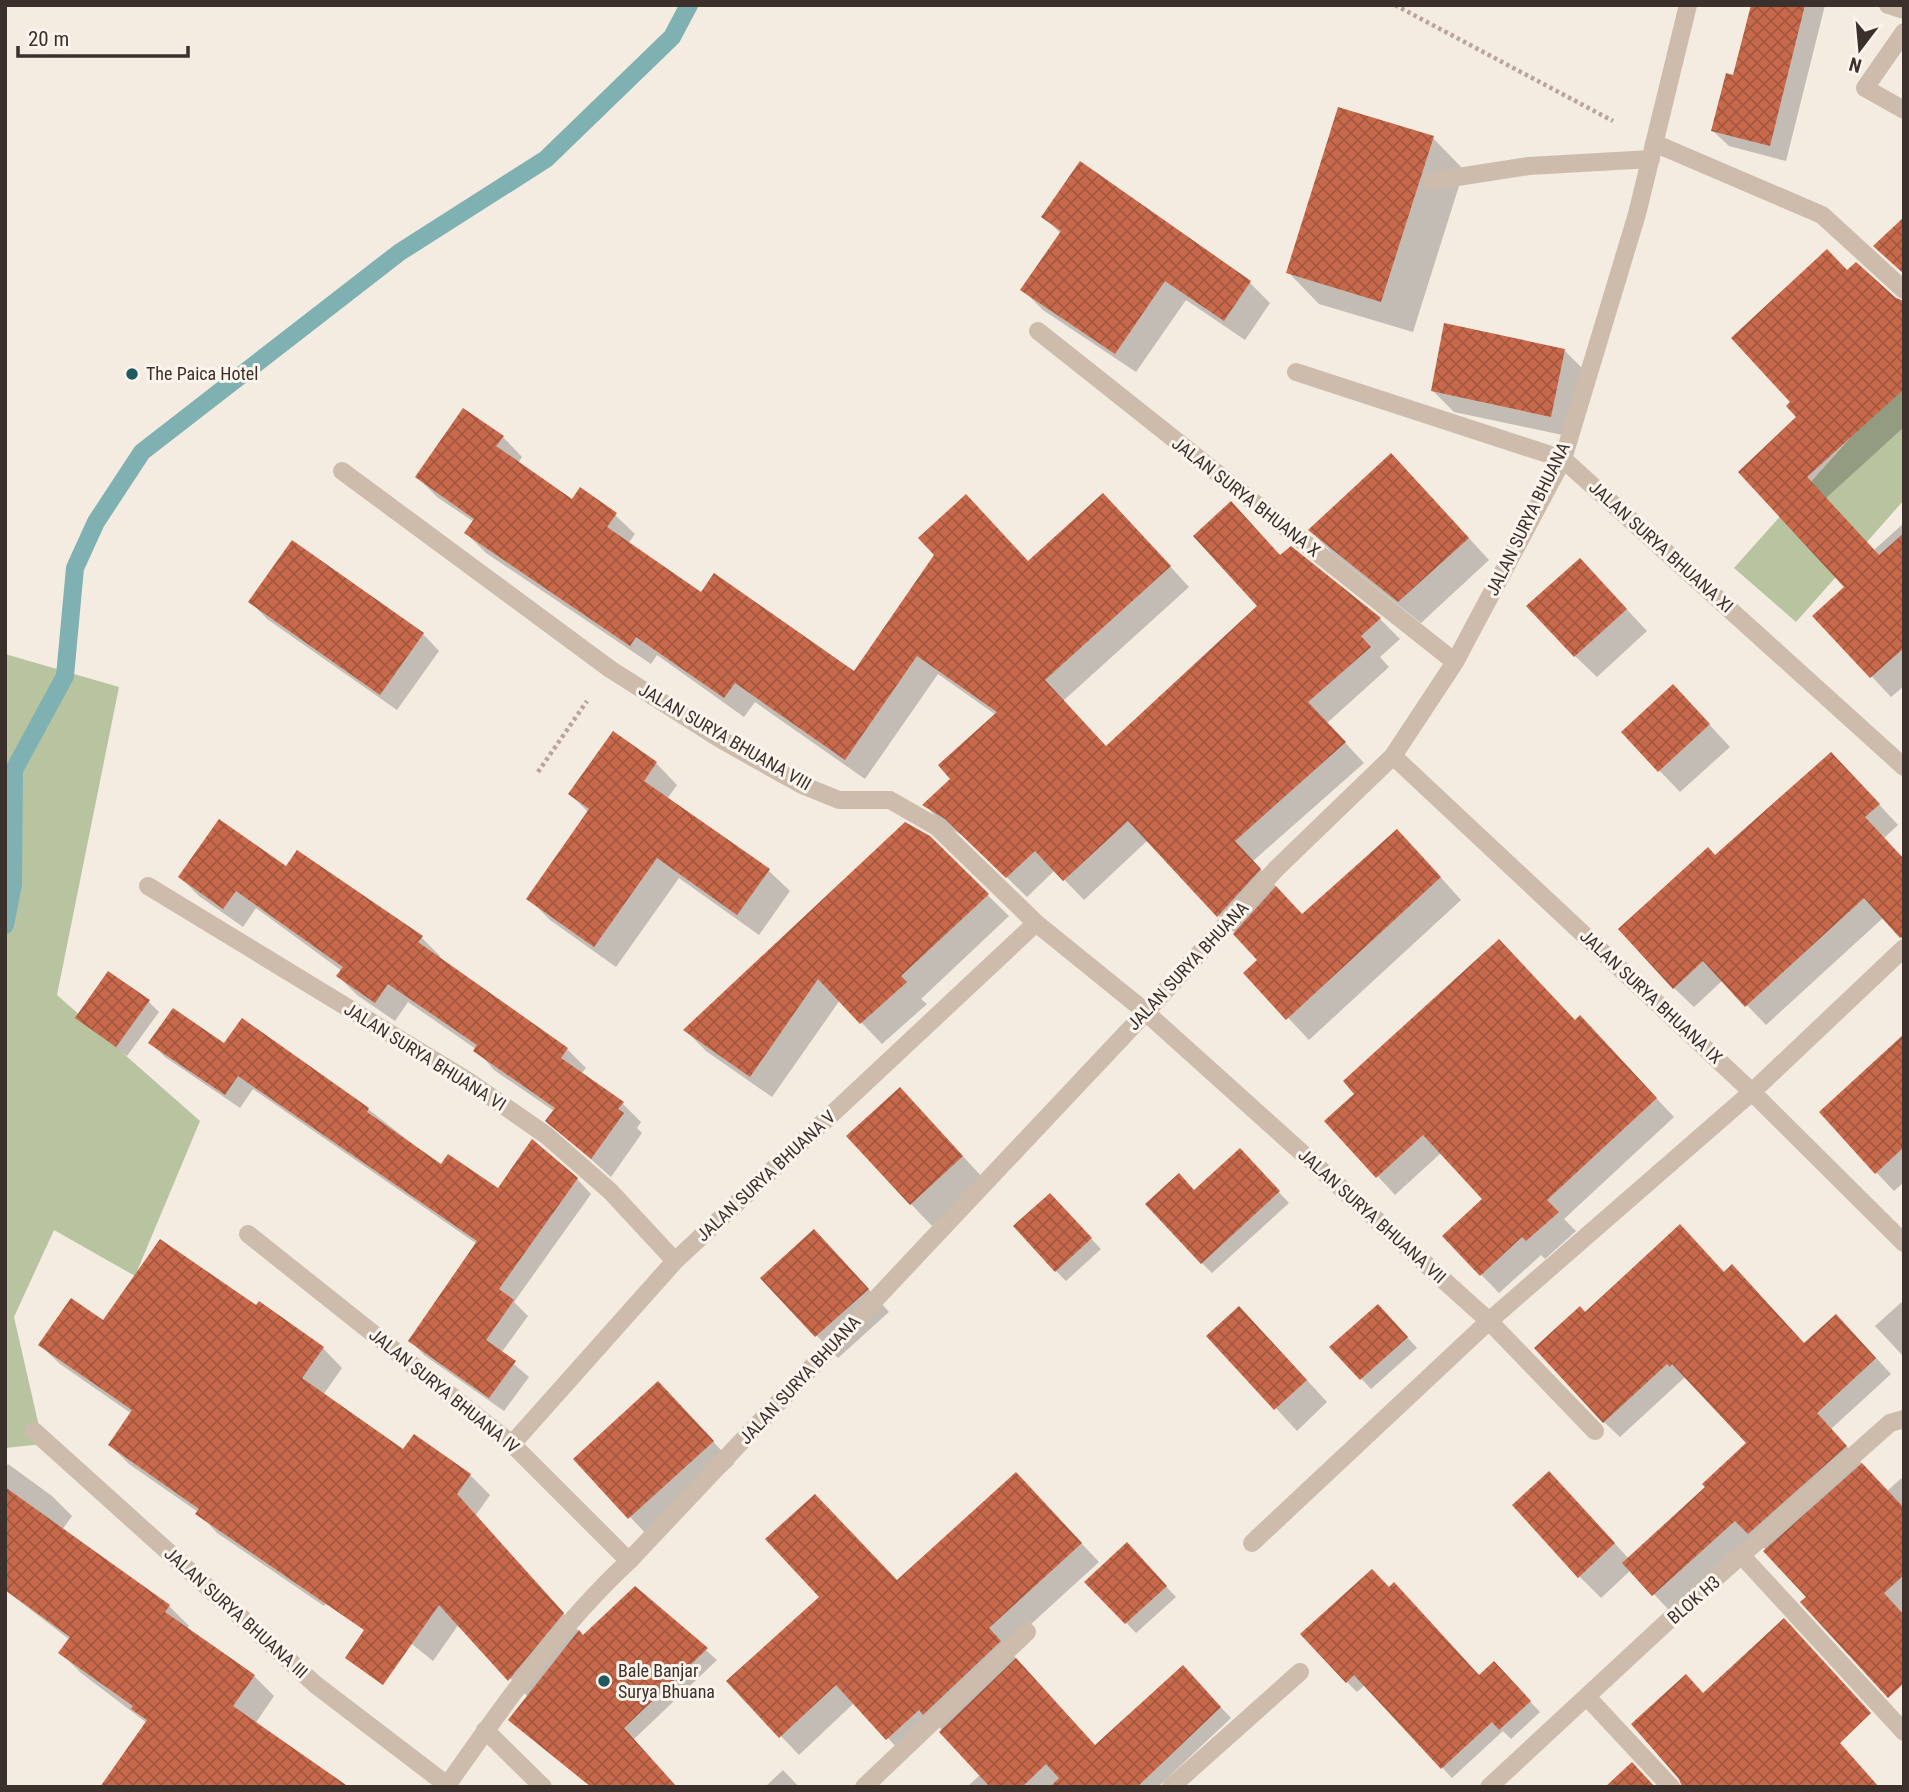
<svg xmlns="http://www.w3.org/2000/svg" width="1909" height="1792" viewBox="0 0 1909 1792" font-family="'Roboto Condensed',sans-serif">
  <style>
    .green { fill: #b8c4a0 }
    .shadow { fill: #0003 }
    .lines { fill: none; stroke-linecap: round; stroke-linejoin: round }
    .stream { stroke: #7fb0b2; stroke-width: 18 }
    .building { fill: url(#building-cross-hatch) }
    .path { stroke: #b9a596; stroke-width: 4.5; stroke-dasharray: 3.5 3.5; stroke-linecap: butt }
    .minor { stroke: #cdbbac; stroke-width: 18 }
    .poi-dot { fill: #1f5a5e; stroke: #fbf5ee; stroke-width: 2.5 }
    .labels { text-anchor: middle; stroke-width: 6; stroke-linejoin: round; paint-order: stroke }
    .poi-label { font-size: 18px; fill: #3b302b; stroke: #fbf5ee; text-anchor: start }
    .street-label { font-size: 18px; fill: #3b302b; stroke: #fbf5ee }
  </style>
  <defs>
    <pattern id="building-cross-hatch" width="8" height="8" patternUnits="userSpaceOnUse" patternTransform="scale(1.75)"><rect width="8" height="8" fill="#c8694b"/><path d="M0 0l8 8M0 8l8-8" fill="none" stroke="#a4573f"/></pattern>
  </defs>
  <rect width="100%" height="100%" fill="#f4ebe1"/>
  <path class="green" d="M1904 378V500L1796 622 1734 568Z
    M5 654 119 687 57 995 200 1121 135 1276 54 1230 14 1317 43 1444 5 1448Z"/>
  <path class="shadow" d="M1752 5H1825L1786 161 1729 146 1713 131 1734 77Z
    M1433 138 1464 170 1413 332 1319 304 1288 272Z
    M1080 163 1250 283 1270 303 1245 340 1186 300 1136 372 1043 310 1023 290 1061 234 1044 217Z
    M1564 350 1586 372 1572 437 1454 412 1433 391Z
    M1904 353V427L1826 498 1874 550 1904 523V686L1891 697 1815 616 1847 587 1740 472Z
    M503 437 522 457 518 463 572 501 615 515 635 534 628 544 701 595 855 674 1029 563 1123 515 1189 587 1063 701 1107 748 1259 607 1281 557 1291 548 1380 619 1400 639 1380 657 1389 667 1327 723 1364 763 1253 861 1303 916 1418 852 1461 900 1309 1040 1246 973 1260 960 1148 840 1084 900 1055 870 1027 897 967 838 944 825 925 805 953 779 996 715 938 674 865 779 755 702 744 717 657 655 651 664 486 553 466 533 474 522 437 497 417 477Z
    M1413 477 1489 560 1421 623 1331 552 1310 530Z
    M1601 582 1647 631 1597 677 1575 656Z
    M251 602 423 634 439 651 397 710 267 619Z
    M1694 708 1730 747 1680 792 1659 770Z
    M656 763 677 785 667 799 768 870 790 891 759 935 679 878 616 967 550 920 529 899 589 813 570 794Z
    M1851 774 1898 825 1884 838 1904 860V938L1884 917 1766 1025 1723 980 1694 1007 1674 988 1716 857Z
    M929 838 1009 916 921 999 927 1004 882 1044 840 1000 772 1097 706 1051 685 1030Z
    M287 868 421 937 440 956 438 959 567 1049 586 1068 581 1074 622 1103 641 1122 637 1128 642 1133 611 1177 548 1121 554 1111 494 1070 476 1049 408 1002 395 1021 357 995 338 976 342 971 256 908 243 927 199 896 180 877Z
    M148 1001 159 1012 127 1056 77 1017Z
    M1575 1022 1598 1036 1674 1117 1564 1219 1576 1231 1545 1259 1541 1255 1499 1293 1444 1236 1485 1199 1442 1152 1395 1195 1327 1121Z
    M150 1042 225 1046 368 1109 442 1167 498 1190 577 1179 591 1194 514 1302 528 1316 501 1353 529 1377 504 1411 424 1355 410 1340 477 1244 253 1089 240 1108 165 1057Z
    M1904 1048V1182L1894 1191 1876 1172Z
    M921 1111 984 1179 932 1226 911 1204Z
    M1250 1161 1289 1203 1212 1273 1202 1263 1195 1192Z
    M1060 1206 1101 1249 1066 1281 1056 1271Z
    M835 1252 889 1312 838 1358 762 1278Z
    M1724 1274 1804 1345 1852 1332 1891 1374 1831 1429 1887 1491 1904 1476V1687L1837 1615 1751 1536 1669 1610 1631 1570 1601 1598 1579 1576 1570 1494 1629 1559 1707 1488 1748 1444 1689 1379 1684 1378 1620 1437 1604 1422 1586 1314Z
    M1904 1300V1357L1875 1326Z
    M256 1308 323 1348 342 1368 323 1395 403 1452 414 1437 470 1475 490 1495 476 1515 584 1637 636 1588 717 1660 633 1740 528 1697 459 1624 433 1661 341 1587 324 1606 217 1533 198 1512 129 1464 110 1445 132 1414 60 1364 40 1345 103 1322Z
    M1388 1316 1417 1348 1371 1389 1332 1347Z
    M1261 1330 1327 1402 1297 1431 1209 1336Z
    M679 1405 734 1464 651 1539 575 1459Z
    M8 1464 52 1496 72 1516 62 1530 169 1606 189 1626 187 1629 254 1676 274 1696 255 1724 147 1723 81 1673 61 1653 70 1640 5 1590V1468Z
    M1034 1493 1099 1562 1006 1647 1096 1747 1193 1678 1231 1718 1158 1787H967L981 1774 939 1727 906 1757 854 1703 799 1755 729 1681 897 1582Z
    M1137 1555 1176 1597 1136 1633 1087 1582Z
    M1389 1589 1479 1677 1504 1674 1540 1712 1511 1739 1503 1731 1452 1778 1365 1685 1357 1692 1347 1682Z
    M783 1770 799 1787H765Z"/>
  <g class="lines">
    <path class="stream" d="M5 925 13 884 14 770 65 676 75 568 96 522 142 452 400 252 546 159 672 37 689 5"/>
  </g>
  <path class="building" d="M1751 5H1805L1770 146 1711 131 1726 73 1733 75Z
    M1338 107 1434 136 1381 302 1286 273Z
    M1080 161 1251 281 1224 321 1165 281 1115 354 1020 290 1061 231 1041 217Z
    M1904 217V274L1873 246Z
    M1827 249 1847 270 1856 262 1896 298 1904 301V389L1807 477 1879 555 1904 533V648L1870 678 1812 616 1844 587 1738 472 1796 417 1786 406 1790 402 1731 338Z
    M1444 323 1565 349 1551 417 1431 391Z
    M463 408 504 436 496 446 572 499 580 487 617 513 607 527 701 592 714 573 854 671 934 555 918 538 966 494 1028 561 1103 493 1171 566 1045 680 1106 746 1257 606 1193 536 1231 501 1280 555 1291 546 1381 618 1361 636 1371 647 1308 702 1346 742 1235 841 1261 869 1217 917 1128 821 1063 881 1035 851 1006 878 945 819 922 805 950 779 938 765 997 712 917 656 845 760 735 683 724 698 636 637 630 646 464 533 474 519 415 477Z
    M1391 453 1469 538 1398 602 1308 530Z
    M292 540 424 633 380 695 248 602Z
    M1580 558 1627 609 1574 657 1526 606Z
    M1673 684 1710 724 1658 772 1621 732Z
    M613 731 657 762 644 781 770 869 737 915 657 858 594 947 526 899 589 809 568 794Z
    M1831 752 1880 804 1865 817 1904 859V937L1900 938 1864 898 1745 1007 1703 961 1673 989 1618 929 1708 847 1715 855Z
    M219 819 286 866 297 850 423 936 418 942 568 1048 561 1058 624 1102 618 1109 624 1113 591 1159 545 1121 555 1108 473 1051 477 1045 388 984 375 1003 336 976 343 967 236 891 223 909 178 877Z
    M905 822 930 836 989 894 901 976 907 982 860 1024 818 979 750 1077 683 1030Z
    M1397 829 1441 877 1286 1020 1243 973 1257 960 1233 934 1276 886 1302 914Z
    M1499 939 1575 1020 1580 1015 1657 1098 1547 1200 1559 1212 1526 1241 1522 1237 1480 1276 1442 1236 1482 1199 1423 1135 1376 1178 1324 1121 1354 1094 1343 1081Z
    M108 971 150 1000 116 1047 75 1018Z
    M173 1008 224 1043 242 1018 369 1108 367 1112 441 1164 448 1154 498 1188 532 1139 578 1178 499 1289 514 1300 486 1340 516 1361 489 1398 408 1341 477 1241 238 1076 225 1095 148 1043Z
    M1904 1034V1147L1875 1174 1819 1112Z
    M900 1087 963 1156 910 1205 846 1136Z
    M1240 1148 1280 1191 1201 1264 1145 1204 1179 1173 1194 1190Z
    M1050 1193 1092 1238 1055 1272 1013 1226Z
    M1680 1224 1724 1272 1732 1264 1804 1343 1836 1314 1876 1358 1817 1413 1847 1446 1748 1534 1735 1521 1652 1596 1622 1563 1705 1487 1702 1484 1746 1443 1672 1364 1670 1367 1667 1364 1603 1423 1534 1348 1580 1306 1585 1312Z
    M814 1229 869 1289 815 1337 760 1278Z
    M160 1239 256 1305 259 1301 324 1347 302 1378 403 1449 414 1434 471 1474 457 1494 564 1613 508 1681 439 1605 383 1685 345 1658 364 1630 195 1514 199 1509 108 1445 132 1410 38 1345 71 1298 103 1320Z
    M1378 1304 1408 1337 1360 1380 1329 1347Z
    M1239 1306 1307 1380 1274 1410 1206 1336Z
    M658 1381 714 1441 628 1519 573 1459Z
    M1862 1463 1904 1508V1575L1884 1593 1904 1615V1683L1888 1698 1800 1602 1806 1597 1763 1551Z
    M1549 1471 1615 1543 1578 1578 1512 1505Z
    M1016 1472 1082 1543 989 1628 1001 1641 923 1715 919 1710 886 1740 836 1685 779 1738 726 1681 819 1597 765 1539 815 1494 897 1580Z
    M5 1487 170 1605 165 1612 255 1675 233 1706 349 1787H100L147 1720 131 1709 133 1706 58 1653 70 1637 5 1590Z
    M1127 1542 1167 1586 1125 1624 1084 1582Z
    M1372 1569 1389 1587 1394 1582 1479 1675 1494 1661 1531 1701 1499 1730 1492 1722 1441 1769 1354 1675 1346 1683 1300 1634Z
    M635 1586 708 1648 624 1728 677 1787H591L508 1720 579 1630 583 1635Z
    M1784 1618 1871 1713 1840 1743 1879 1787H1682L1679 1779 1631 1724 1686 1674 1703 1693Z
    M1016 1658 1095 1745 1183 1665 1221 1707 1137 1787H1050L1059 1778 1046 1764 1022 1787H990L939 1732Z
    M1632 1762 1655 1787H1605Z"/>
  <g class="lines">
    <path class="path" d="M1395 5 1613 121
      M538 772 587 701"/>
    <path class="minor" d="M1888 5 1904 10
      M1904 32 1865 88 1904 110
      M1654 143 1822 215 1904 290
      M1432 181 1529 166 1651 159
      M1038 331 1455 662
      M1296 372 1563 459 1904 767
      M342 471 610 669 720 739 802 785 839 800H890L937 827 1036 923 1141 1008 1489 1321 1595 1431
      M1393 756 1752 1092 1904 1243
      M148 886 468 1081 546 1135 610 1191 675 1261
      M248 1234 512 1444 629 1561
      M34 1431 316 1685 447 1785
      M512 1444 675 1261 1036 923
      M1252 1543 1489 1321 1752 1092 1904 948
      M1743 1557 1904 1732
      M1588 1698 1671 1787
      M485 1730 543 1787
      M446 1787C501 1708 559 1626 629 1561L1146 1012 1276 869 1393 756 1455 662 1563 459 1637 214 1688 5
      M864 1787 1027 1632
      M1171 1787 1300 1672
      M1489 1787 1682 1608 1890 1423 1904 1419"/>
  </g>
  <g class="poi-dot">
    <circle cx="132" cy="374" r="7"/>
    <circle cx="604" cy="1681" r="7"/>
  </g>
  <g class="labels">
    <g class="poi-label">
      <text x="146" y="380">The Paica Hotel</text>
      <text x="618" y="1677">Bale Banjar<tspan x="618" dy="21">Surya Bhuana</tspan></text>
    </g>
    <g class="street-label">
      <text transform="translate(1246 497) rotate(38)" y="6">JALAN SURYA BHUANA X</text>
      <text transform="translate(1528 519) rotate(-64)" y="6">JALAN SURYA BHUANA</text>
      <text transform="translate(1661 547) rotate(42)" y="6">JALAN SURYA BHUANA XI</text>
      <text transform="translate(725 737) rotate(30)" y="6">JALAN SURYA BHUANA VIII</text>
      <text transform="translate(1188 966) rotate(-47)" y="6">JALAN SURYA BHUANA</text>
      <text transform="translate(1651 997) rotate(43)" y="6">JALAN SURYA BHUANA IX</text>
      <text transform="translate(425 1057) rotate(32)" y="6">JALAN SURYA BHUANA VI</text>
      <text transform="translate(766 1176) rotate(-43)" y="6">JALAN SURYA BHUANA V</text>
      <text transform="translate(1372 1216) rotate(42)" y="6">JALAN SURYA BHUANA VII</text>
      <text transform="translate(800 1380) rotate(-47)" y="6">JALAN SURYA BHUANA</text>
      <text transform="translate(444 1391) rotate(39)" y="6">JALAN SURYA BHUANA IV</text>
      <text transform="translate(1694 1600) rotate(-41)" y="6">BLOK H3</text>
      <text transform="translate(236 1613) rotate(42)" y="6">JALAN SURYA BHUANA III</text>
    </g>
  </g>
  <rect width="1909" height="1792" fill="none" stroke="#3b302b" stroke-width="14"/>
  <g transform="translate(1860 49) rotate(196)" stroke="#fbf5ee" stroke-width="5" paint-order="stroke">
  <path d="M0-5L12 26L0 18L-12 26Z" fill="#3b302b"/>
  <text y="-10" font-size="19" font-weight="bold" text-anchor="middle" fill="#3b302b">N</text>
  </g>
  <path d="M18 46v10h170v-10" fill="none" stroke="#3b302b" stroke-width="3.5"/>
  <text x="28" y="46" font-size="21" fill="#3b302b" stroke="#fbf5ee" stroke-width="5" paint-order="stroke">20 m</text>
</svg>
